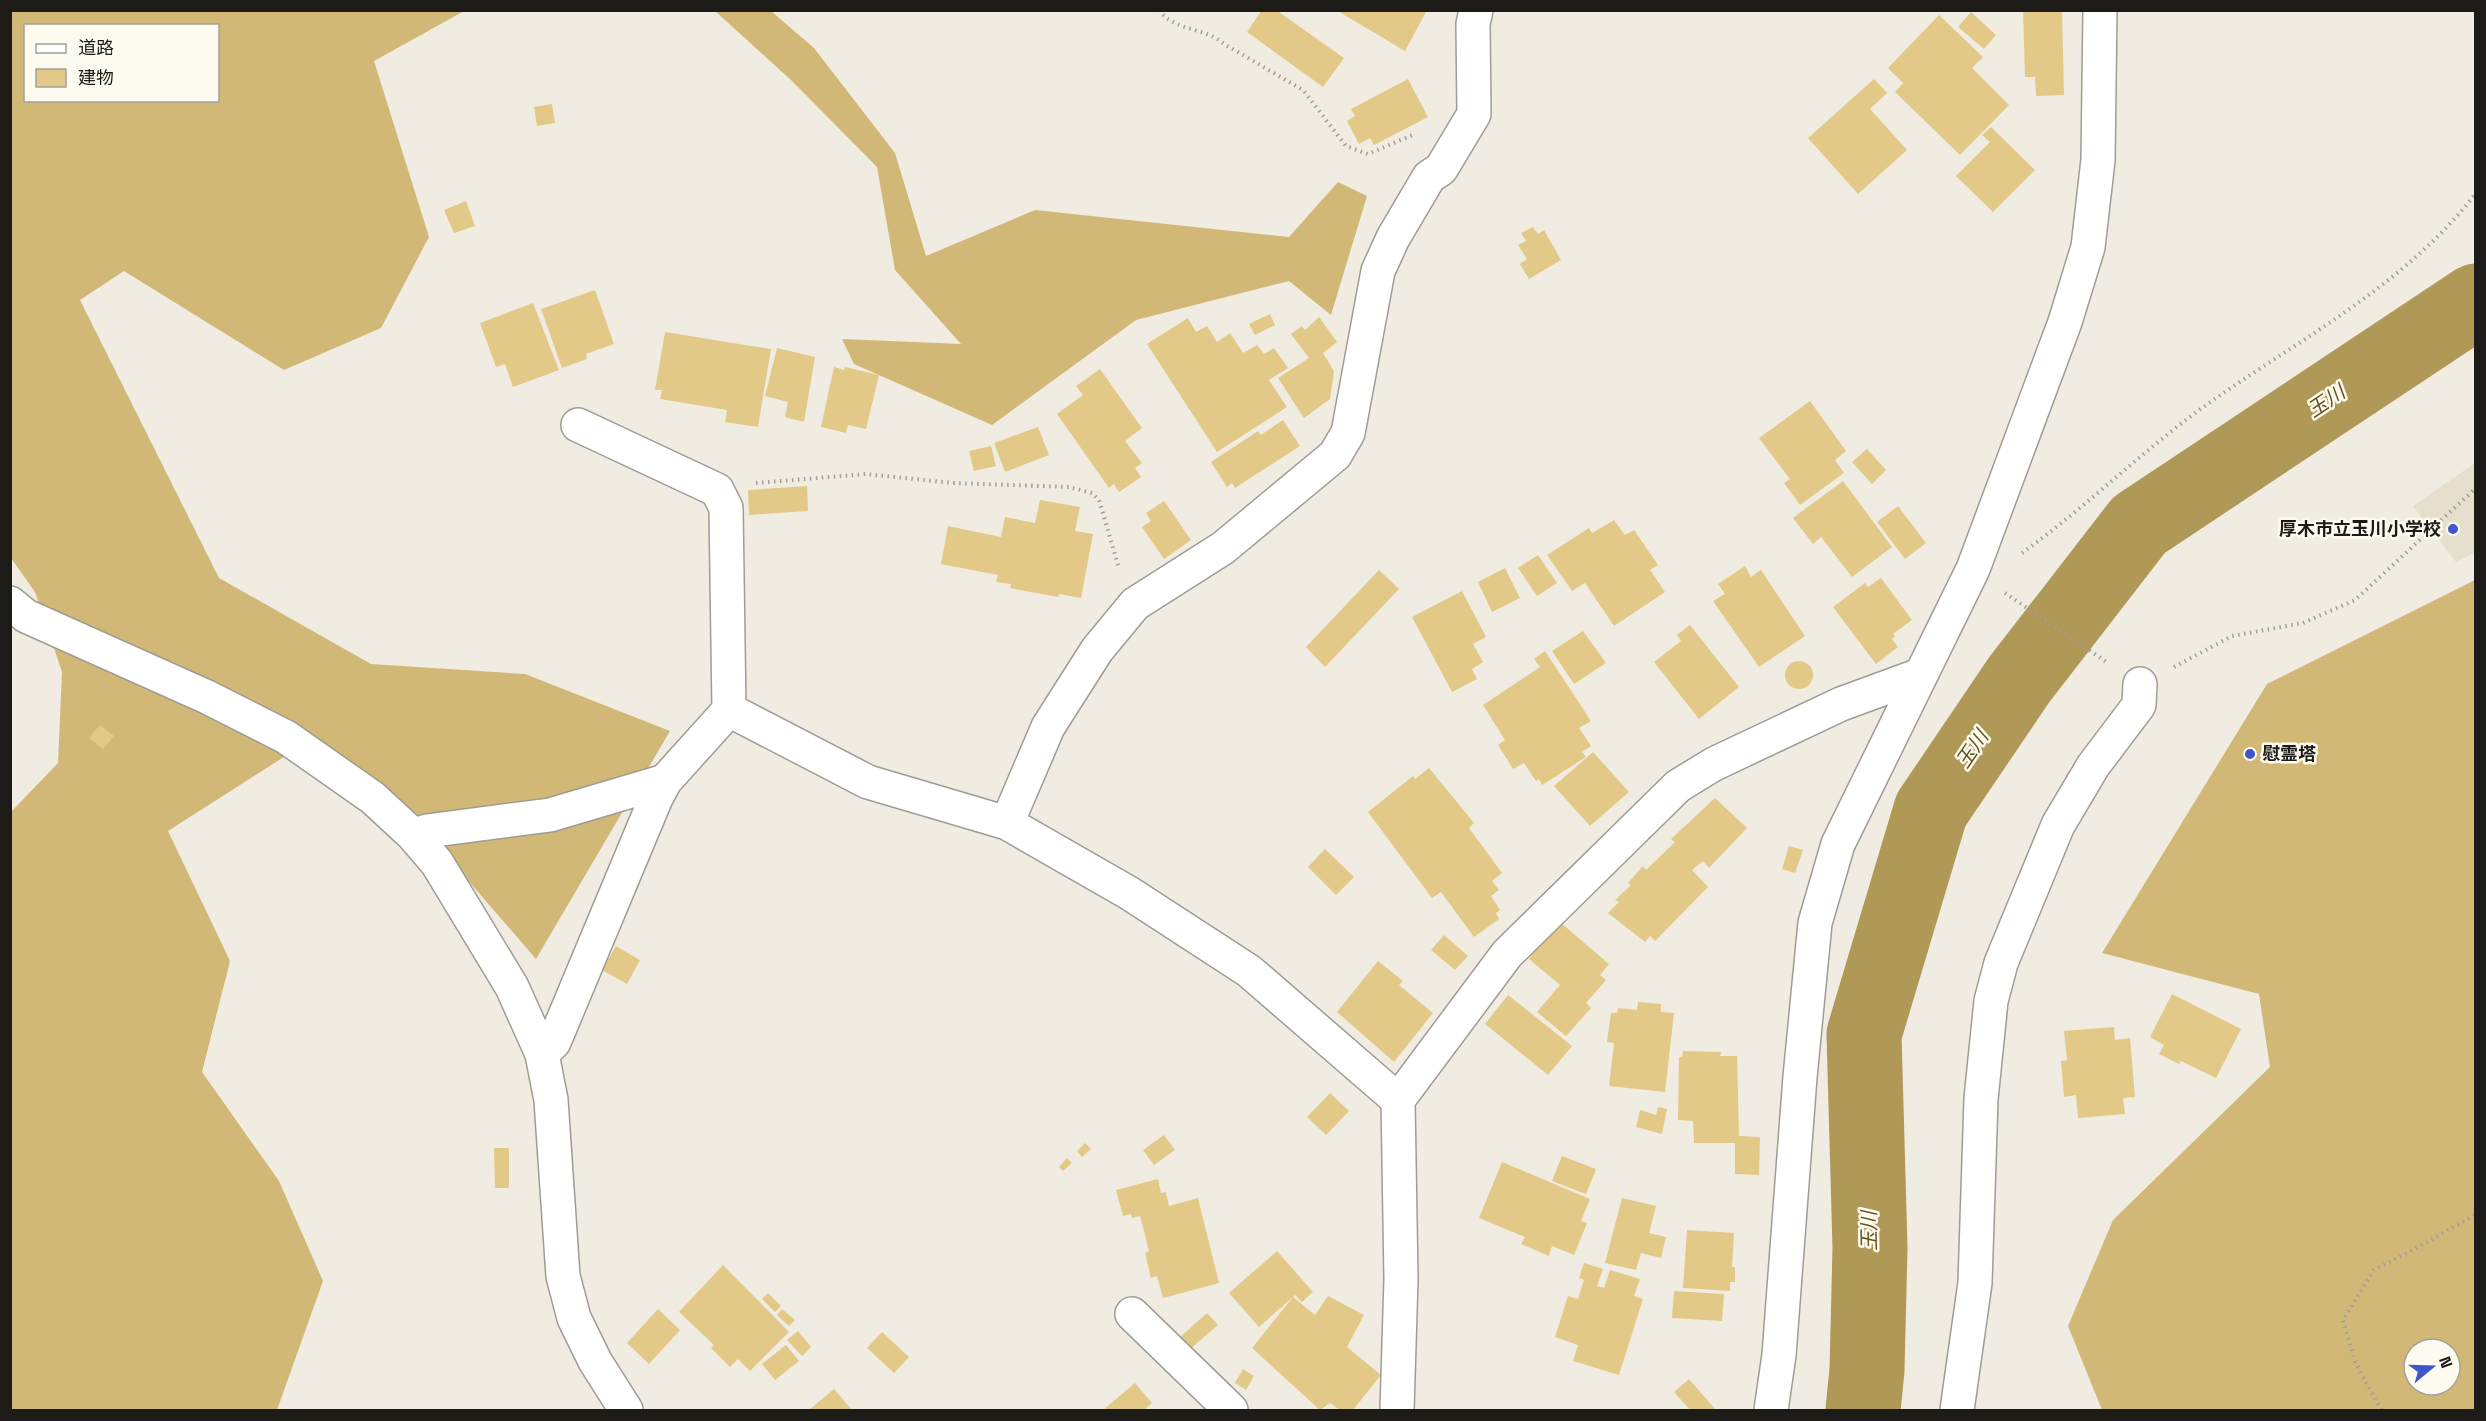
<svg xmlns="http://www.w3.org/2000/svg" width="2486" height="1421" viewBox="0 0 2486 1421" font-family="'Space Grotesk','Noto Sans JP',sans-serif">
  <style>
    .built { fill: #e6dfce }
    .forest { fill: #d1b876; fill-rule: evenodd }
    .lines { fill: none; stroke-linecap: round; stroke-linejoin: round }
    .river { stroke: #b09856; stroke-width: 75 }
    .building { fill: #e3c987 }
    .minor-casing { stroke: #9f9c93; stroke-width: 36 }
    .path { stroke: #a29e97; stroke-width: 4; stroke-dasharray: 1.5 4.5; stroke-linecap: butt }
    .minor { stroke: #fff; stroke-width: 33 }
    .poi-dot { fill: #3d57ca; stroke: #fdfaef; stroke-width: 2 }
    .labels { text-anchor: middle; stroke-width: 5; stroke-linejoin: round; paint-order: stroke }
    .poi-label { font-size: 18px; font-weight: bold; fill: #1d1b18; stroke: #fdfaef; text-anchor: end }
    .water-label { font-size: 20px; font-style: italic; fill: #645220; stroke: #fdfaef }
  </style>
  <rect width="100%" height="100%" fill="#f0ece2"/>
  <path class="built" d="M2475 463V552L2456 562 2413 506Z"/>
  <path class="forest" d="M10 11H464L374 61 429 237 381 328 284 370 124 271 80 300 219 578 371 664 525 674 670 731 536 959 453 863 312 739 168 831 230 961 202 1072 279 1181 323 1281 277 1410H11V812L58 763 62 672 35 592 11 558ZM26 26H218V100H26Z
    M715 11H771L814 48 895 153 926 256 1035 210 1289 237 1338 182 1367 196 1331 315 1289 281 1136 320 992 425 854 364 842 339 961 344 895 270 877 167 791 80Z
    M2475 580V1410H2102L2068 1326 2113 1220 2270 1067 2259 994 2102 953 2267 684ZM2414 1349H2450V1385H2414Z"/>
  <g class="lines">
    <path class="river" d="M1863 1410 1867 1370 1870 1248 1864 1034 1931 810 2019 680 2139 525 2476 301"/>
  </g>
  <path class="building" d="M1262 10H1276L1344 58 1323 87 1247 32Z
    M1336 10H1427L1405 51Z
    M2023 10H2062L2064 95 2036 96 2035 77H2025Z
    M1971 12 1996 35 1984 49 1958 27Z
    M1939 15 1983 57 1972 68 2009 105 1960 155 1895 92 1903 83 1888 68Z
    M1408 79 1428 117 1374 145 1370 138 1359 144 1347 121 1355 116 1351 109Z
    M1874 79 1887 93 1870 109 1907 150 1858 194 1808 138Z
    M552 104 555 123 537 126 534 107Z
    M1991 127 2035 170 1993 212 1956 176 1990 142 1982 135Z
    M466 201 475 226 454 233 444 210Z
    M1533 227 1538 234 1544 230 1561 260 1529 279 1520 264 1527 259 1518 245 1526 241 1521 233Z
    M595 290 614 344 586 354 587 359 562 368 541 309Z
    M533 303 559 370 513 387 505 364 496 367 480 323Z
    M1270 314 1275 325 1255 335 1249 324Z
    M1319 317 1337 342 1323 353 1334 371 1330 399 1304 418 1278 378 1309 358 1291 334 1302 326 1305 330Z
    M1188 318 1196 332 1207 326 1217 342 1230 333 1243 353 1257 345 1264 354 1274 348 1288 368 1269 380 1287 407 1217 452 1147 344Z
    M665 332 771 349 758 427 725 422 727 410 660 399 662 390H655Z
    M777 348 815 357 804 422 785 417 788 402 765 396Z
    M834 367 844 370 845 367 879 375 866 429 848 425 846 433 821 427Z
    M1100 369 1142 428 1125 441 1142 463 1135 468 1141 477 1119 492 1114 484 1109 488 1057 414 1083 395 1076 386Z
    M1810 401 1846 451 1835 460 1844 473 1800 505 1784 483 1790 479 1759 438Z
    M1283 420 1300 446 1235 488 1232 483 1227 487 1211 462 1258 431 1261 435Z
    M1038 427 1049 455 1005 472 994 443Z
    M991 446 996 466 974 471 969 451Z
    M1867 449 1886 470 1872 484 1852 462Z
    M1843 481 1892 547 1852 577 1821 537 1813 544 1793 518Z
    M807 486 808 511 749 515 748 490Z
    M1040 500 1080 507 1075 531 1093 534 1081 598 1059 594 1058 597 1010 588 1011 584 996 582 998 575 941 564 948 526 1001 537 1005 517 1035 523Z
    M1164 501 1191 540 1164 559 1142 527 1151 521 1146 513Z
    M1898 506 1926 543 1905 559 1877 522Z
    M1614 520 1625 535 1634 530 1658 565 1650 570 1665 592 1614 626 1585 583 1572 591 1547 555 1589 528 1592 533Z
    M1538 555 1557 583 1537 596 1518 568Z
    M1745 566 1751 577 1761 570 1805 636 1759 667 1713 601 1725 594 1718 584Z
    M1505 568 1520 598 1492 612 1478 582Z
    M1379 570 1399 589 1325 667 1306 647Z
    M1881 578 1912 620 1893 634 1895 636 1892 639 1898 647 1876 664 1833 607 1865 583 1868 587Z
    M1462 591 1486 637 1473 644 1483 662 1472 669 1477 679 1452 692 1412 617Z
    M1690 625 1739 687 1699 719 1654 662 1681 641 1677 635Z
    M1583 631 1606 663 1574 684 1552 651Z
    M1545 651 1591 721 1579 728 1591 746 1582 752 1586 757 1542 785 1539 779 1536 781 1524 763 1513 769 1498 745 1505 740 1483 705 1540 667 1534 659Z
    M1785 675a14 14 0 1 1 28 0a14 14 0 1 1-28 0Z
    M100 725 114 736 103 749 89 738Z
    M1593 752 1629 792 1590 826 1554 786Z
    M1429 768 1474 823 1469 828 1502 873 1492 881 1499 890 1491 896 1500 910 1496 913 1499 919 1474 937 1441 892 1432 898 1368 812 1413 776 1415 779Z
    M1715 798 1747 828 1709 868 1703 861 1692 870 1708 887 1655 941 1650 936 1645 942 1608 913 1619 902 1615 900 1631 885 1628 883 1643 866 1646 870 1675 842 1671 839Z
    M1789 846 1803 850 1795 873 1782 869Z
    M1325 849 1354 877 1336 895 1308 867Z
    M1561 923 1609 964 1600 975 1606 980 1586 1003 1591 1008 1566 1036 1537 1012 1560 985 1529 959 1532 955 1528 952 1543 933 1548 937Z
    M1444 935 1468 956 1455 970 1431 950Z
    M616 946 640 960 627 984 602 970Z
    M1378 961 1403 981 1399 985 1433 1013 1394 1062 1337 1012Z
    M2172 994 2241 1029 2216 1078 2181 1061 2179 1064 2159 1054 2164 1045 2150 1037Z
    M1508 995 1572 1046 1548 1075 1485 1024Z
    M1638 1002 1661 1004V1012L1674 1013 1665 1092 1609 1086 1614 1043 1607 1042 1611 1013H1617L1618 1008 1637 1010Z
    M2114 1027 2115 1040 2130 1038 2135 1097 2123 1098 2125 1114 2078 1118 2076 1095 2064 1097 2061 1061 2067 1060 2064 1031Z
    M1683 1051 1721 1052 1720 1056H1737L1739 1136 1760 1137 1759 1175 1735 1174V1143H1694L1693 1121 1678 1120 1679 1057H1682Z
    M1330 1093 1349 1111 1326 1135 1307 1117Z
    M1658 1107 1667 1109 1662 1134 1636 1127 1640 1110 1656 1115Z
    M1164 1135 1175 1150 1154 1165 1143 1150Z
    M1085 1143 1091 1149 1082 1157 1077 1151Z
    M494 1148H509V1188H495Z
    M1562 1156 1596 1169 1586 1194 1552 1181Z
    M1067 1158 1072 1163 1063 1171 1059 1167Z
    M1502 1162 1590 1199 1581 1221 1587 1223 1574 1255 1552 1246 1549 1256 1521 1244 1525 1237 1479 1218Z
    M1158 1179 1161 1193 1166 1192 1169 1206 1198 1198 1219 1283 1163 1298 1157 1276 1151 1278 1145 1253 1149 1251 1140 1216 1132 1218 1131 1214 1123 1216 1116 1190Z
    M1622 1198 1656 1206 1649 1233 1666 1237 1661 1258 1641 1253 1636 1270 1605 1263Z
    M1687 1230 1734 1233 1732 1267H1735V1282H1730V1291L1683 1288Z
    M1277 1251 1313 1292 1302 1302 1295 1295 1293 1297 1315 1315 1328 1296 1364 1315 1347 1347 1381 1375 1353 1410H1340L1330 1403 1320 1410 1252 1348 1293 1297 1259 1327 1229 1293Z
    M1584 1263 1603 1269 1597 1286 1604 1288 1610 1270 1640 1279 1634 1296 1643 1299 1619 1375 1573 1361 1578 1345 1555 1337 1568 1296 1578 1299 1584 1280 1579 1278Z
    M723 1265 789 1332 750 1371 738 1359 730 1367 711 1348 714 1345 679 1312Z
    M1674 1291 1724 1294 1722 1321 1672 1318Z
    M768 1293 781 1306 775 1312 762 1299Z
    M658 1309 680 1330 649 1364 627 1343Z
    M782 1309 795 1320 789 1326 777 1315Z
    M1207 1313 1218 1325 1189 1350 1179 1338Z
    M798 1331 811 1347 802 1356 787 1340Z
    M882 1332 909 1357 894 1373 867 1348Z
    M786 1345 799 1361 775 1380 762 1364Z
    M1243 1369 1254 1376 1246 1390 1235 1383Z
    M1689 1379 1716 1410H1690L1674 1392Z
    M1135 1383 1152 1403 1144 1410H1103Z
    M834 1389 852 1410H809Z"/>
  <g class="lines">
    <defs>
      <path id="minor" d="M578 425 717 490 726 508 729 710 665 781 656 798 554 1042 542 1054 551 1100 563 1276 574 1318 595 1361 626 1410
        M10 603 26 616 207 697 286 737 373 798 413 835 437 863 512 987 542 1054
        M729 710 868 782 1007 823 1129 893 1249 971 1398 1100
        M1007 823 1048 727 1097 650 1135 604 1223 548 1335 455 1348 433 1378 271 1393 238 1429 177 1441 169 1474 114 1473 24 1476 10
        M413 835 427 831 550 815 665 781
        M1132 1314 1231 1410
        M1397 1410 1401 1279 1398 1100 1507 954 1678 786 1714 764 1841 704 1920 675
        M1771 1410 1779 1355 1800 1077 1815 923 1838 844 1973 569 2065 322 2088 247 2098 160 2100 10
        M1957 1410 1975 1283 1981 1099 1991 1001 2001 963 2058 825 2093 766 2139 705 2140 684"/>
    </defs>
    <use href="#minor" class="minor-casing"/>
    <path class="path" d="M1159 10C1175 32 1206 27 1224 44L1303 90 1346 146 1368 154 1415 134
      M756 483 866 474 953 483 1069 487 1092 493 1099 500 1119 568
      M2022 553C2085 508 2140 453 2202 408 2297 340 2404 287 2476 193
      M2005 593 2108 663
      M2174 667 2232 636 2303 623 2355 600 2476 488
      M2381 1410 2355 1361 2343 1320 2374 1270 2415 1249 2476 1214"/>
    <use href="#minor" class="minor"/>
  </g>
  <g class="poi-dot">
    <circle cx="2453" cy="529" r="6"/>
    <circle cx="2250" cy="754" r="6"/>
  </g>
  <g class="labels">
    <g class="poi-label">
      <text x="2441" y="535">厚木市立玉川小学校</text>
      <text x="2262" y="760" text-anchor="start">慰霊塔</text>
    </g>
    <g class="water-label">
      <text transform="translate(2326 401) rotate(-34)" y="7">玉川</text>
      <text transform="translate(1972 749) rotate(-56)" y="7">玉川</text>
      <text transform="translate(1869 1231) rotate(-91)" y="7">玉川</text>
    </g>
  </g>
  <rect width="2486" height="1421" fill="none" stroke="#1d1b18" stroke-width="24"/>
  <rect x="24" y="24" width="195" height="78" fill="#fdfaef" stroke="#a3a199" stroke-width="1.5"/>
  <rect x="36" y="44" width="30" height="9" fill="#ffffff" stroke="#a3a199" stroke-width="1.5"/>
  <text x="78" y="54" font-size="18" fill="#1d1b18">道路</text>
  <rect x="36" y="69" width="30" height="18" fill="#e3c987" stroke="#a3a199" stroke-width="1.5"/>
  <text x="78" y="84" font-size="18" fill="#1d1b18">建物</text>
  <g transform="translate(2432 1367) rotate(71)"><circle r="28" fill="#fdfaef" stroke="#a3a199" stroke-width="1.5"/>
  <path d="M0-4.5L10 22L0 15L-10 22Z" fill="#3d57ca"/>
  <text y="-9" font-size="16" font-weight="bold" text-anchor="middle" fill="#1d1b18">N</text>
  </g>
</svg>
